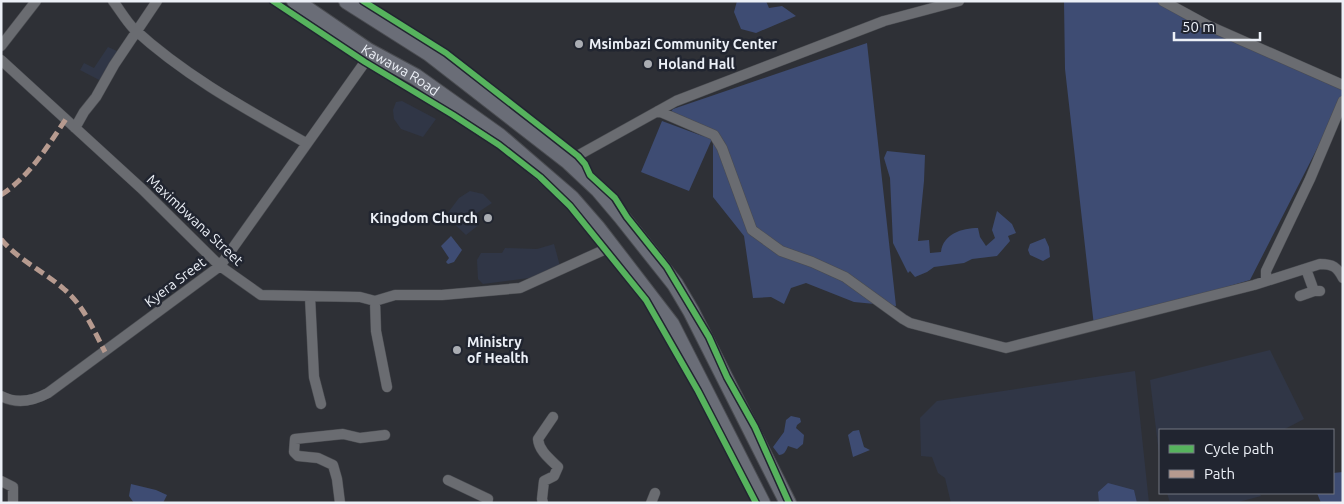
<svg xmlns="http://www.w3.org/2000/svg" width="1344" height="504" viewBox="0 0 1344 504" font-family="Ubuntu,sans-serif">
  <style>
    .built { fill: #303646 }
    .green { fill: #3e4c73 }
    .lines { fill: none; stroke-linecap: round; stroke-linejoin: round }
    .minor-casing { stroke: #4a4c51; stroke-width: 11 }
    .primary-casing { stroke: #4a4c51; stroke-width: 18 }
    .minor { stroke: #6a6c71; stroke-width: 10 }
    .primary { stroke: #6a6d77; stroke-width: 16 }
    .quiet { stroke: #b69a8f; stroke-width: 5; stroke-dasharray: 10 5; stroke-linecap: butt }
    .cycleway-casing { stroke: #212530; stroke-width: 9 }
    .cycleway { stroke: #56b35d; stroke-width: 6 }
    .poi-dot { fill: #aaadb3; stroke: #212530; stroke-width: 2 }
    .labels { text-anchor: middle; stroke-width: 5; stroke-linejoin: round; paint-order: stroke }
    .poi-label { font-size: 14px; font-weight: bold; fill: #ecf0f7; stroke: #212530; text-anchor: start }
    .street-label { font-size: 14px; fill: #ecf0f7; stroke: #212530 }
  </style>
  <rect width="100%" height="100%" fill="#2e3036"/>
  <path class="built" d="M108 47 119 52 103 82 80 70 84 63 94 68Z
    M402 101 436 119 423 137 401 129 394 119 393 110 396 102Z
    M470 191 483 194 492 203 477 213 480 224 466 235 449 219 447 214 459 198Z
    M554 244 560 266 537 277 483 284 478 279 477 260 481 253H502L505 248 537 249Z
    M1270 350 1304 419 1283 430H1160V462L1150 380Z
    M1135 371 1149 503H951L945 478 938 473 932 457 921 456 920 418 937 401Z
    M1167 493H1259L1261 496 1235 503H1170Z"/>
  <path class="green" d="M737 1H766L769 8 782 6 796 16 756 33 741 29 734 12Z
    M1064 1H1161L1343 86V98L1250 280 1094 326 1065 69Z
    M867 43 896 306 854 302 806 283 791 288 784 304 771 297 753 298 744 236 713 197V139H712L689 191 641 172 662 121 705 137 665 119 673 109Z
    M887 151 925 155 924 181 918 241 929 240 930 253 941 252C943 234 962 228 978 228L980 237 986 246 995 238 992 230 997 211 1012 224 1016 233 1008 236 1010 241 997 256 972 259 964 263 934 267 927 272 915 277 910 271 908 273 893 243 890 178 884 158Z
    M451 236 462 250 454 262 448 264 446 262 449 258 441 246Z
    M1045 238 1049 247 1050 257 1043 261 1030 255 1028 250 1030 244Z
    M791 416 800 418 801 422 797 425 796 428 804 435 803 444 797 449 788 446C786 451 784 455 779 455L773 447 784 432 786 420Z
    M859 430 864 447 870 450 853 457 848 435 853 431Z
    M1343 472V503H1321L1317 493H1333V473Z
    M1108 483 1134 490 1137 503H1099L1098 492Z
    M131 484 156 490 167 495 163 503H134L129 496Z"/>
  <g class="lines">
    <defs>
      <path id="minor" d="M113 1C120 10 126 21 134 29 185 76 246 109 306 143
        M1163 1 1207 25 1343 85
        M1 46 36 1
        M1 60 142 189 220 266 261 295 360 297 375 301 395 295H442L520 288 606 249 610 244
        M658 111 714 135 722 148 752 230 781 251 812 262 845 277 903 319 910 323 1006 348 1254 285 1320 264C1333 264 1337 267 1343 278
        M75 128 84 112 96 97 114 65 157 1
        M568 161 676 101 884 21 959 1
        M1306 269 1314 291H1320
        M1266 281V271L1310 179 1343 101
        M1300 296 1314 291
        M310 297 314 377 321 404
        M375 301 376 331 387 387
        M1 396C16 404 33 401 48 393L220 266 365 62 368 51
        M448 480 488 499 487 503
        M1 481 13 487V503
        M340 503 337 479 333 465 318 458 298 456 294 452 295 439 343 434 360 438 385 435
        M543 503 542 499 544 481 554 476 558 467C550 459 539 451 538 439L553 417
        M651 503 655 493"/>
      <g id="primary">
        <path id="s1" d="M295 1 368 51 416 77 499 136 571 198 598 229 671 324 762 503"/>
        <path d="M347 1 429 53 568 161 599 190 621 216 675 284 691 311 788 503"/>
      </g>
    </defs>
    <use href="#minor" class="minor-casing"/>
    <use href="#primary" class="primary-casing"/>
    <use href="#minor" class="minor"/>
    <use href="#primary" class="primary"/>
    <path class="quiet" d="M1 195C30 176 47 147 66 119
      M1 239C18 260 45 272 65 290 84 306 94 331 105 352"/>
    <defs>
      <path id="cycleway" d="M273 1 365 62 453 115 499 145 540 177 570 206 646 300 698 391 756 503
        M363 1 446 53 541 127 578 156 585 164 590 175 615 198 627 217 667 267 709 337 727 377 755 427 789 503"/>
    </defs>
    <use href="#cycleway" class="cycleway-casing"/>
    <use href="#cycleway" class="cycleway"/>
  </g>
  <g class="poi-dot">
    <circle cx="579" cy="44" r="5"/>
    <circle cx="648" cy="64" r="5"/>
    <circle cx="488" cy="218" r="5"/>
    <circle cx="457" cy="350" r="5"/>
  </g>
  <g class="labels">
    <g class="poi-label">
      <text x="589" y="49">Msimbazi Community Center</text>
      <text x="658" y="69">Holand Hall</text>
      <text x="478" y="223" text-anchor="end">Kingdom Church</text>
      <text x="467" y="347">Ministry<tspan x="467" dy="16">of Health</tspan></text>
    </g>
    <g class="street-label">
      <text dy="5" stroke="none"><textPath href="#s1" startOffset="126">Kawawa Road</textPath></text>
      <text transform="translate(195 220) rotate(43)" y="5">Maximbwana Street</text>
      <text transform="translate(175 282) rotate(-37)" y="5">Kyera Sreet</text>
    </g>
  </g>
  <rect width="1344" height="504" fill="none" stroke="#ecf0f7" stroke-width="5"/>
  <rect x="1159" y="429" width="175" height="65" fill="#212530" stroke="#727680"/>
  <rect x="1169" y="445" width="25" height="8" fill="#56b35d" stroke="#727680"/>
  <text x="1204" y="454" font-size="15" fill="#ecf0f7">Cycle path</text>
  <rect x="1169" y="470" width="25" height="8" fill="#b69a8f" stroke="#727680"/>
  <text x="1204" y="479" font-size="15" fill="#ecf0f7">Path</text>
  <path d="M1174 32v8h86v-8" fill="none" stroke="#ecf0f7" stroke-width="2.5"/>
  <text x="1182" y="32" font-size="15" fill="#ecf0f7" stroke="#212530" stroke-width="4" paint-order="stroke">50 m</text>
</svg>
